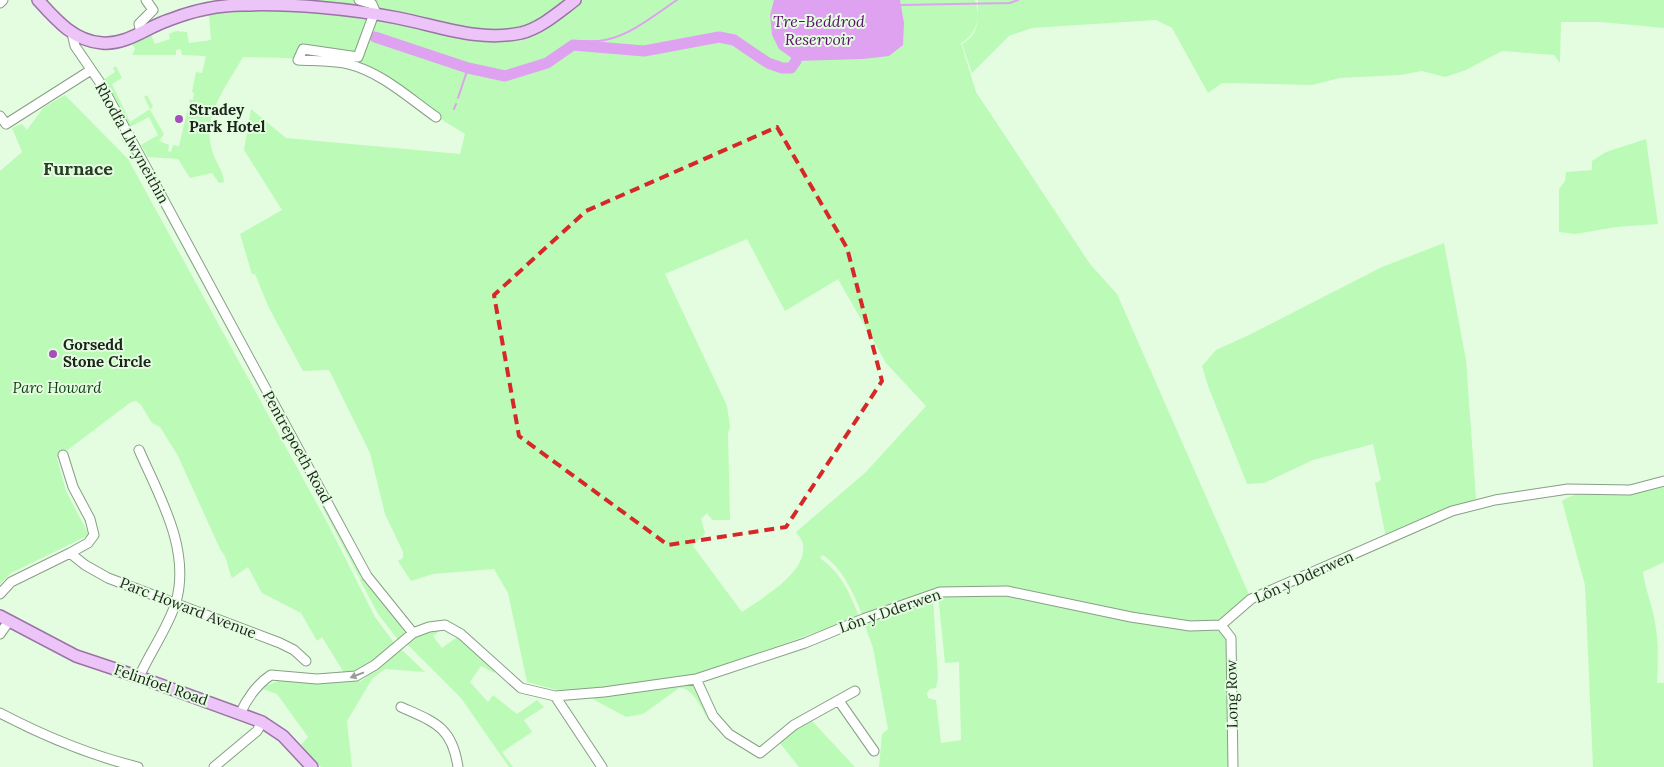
<svg xmlns="http://www.w3.org/2000/svg" width="1664" height="767" viewBox="0 0 1664 767" font-family="Lora,serif">
  <style>
    .green { fill: #bcfab7; fill-rule: evenodd }
    .water { fill: #dfa2f0 }
    .lines { fill: none; stroke-linecap: round; stroke-linejoin: round }
    .stream { stroke: #dfa2f0; stroke-width: 2 }
    .river { stroke: #dfa2f0; stroke-width: 11 }
    .minor-casing { stroke: #879f85; stroke-width: 11 }
    .major-casing { stroke: #9b73a6; stroke-width: 14 }
    .minor { stroke: #fff; stroke-width: 9 }
    .major { stroke: #ecc4f7; stroke-width: 11 }
    .oneway { fill: #989c98 }
    .marked { fill: none; stroke: #d62828; stroke-width: 4; stroke-dasharray: 10 6; stroke-linejoin: round }
    .poi-dot { fill: #a64fbc; stroke: #e4fde1; stroke-width: 2 }
    .labels { text-anchor: middle; stroke-width: 4; stroke-linejoin: round; paint-order: stroke }
    .poi-label { font-size: 15px; font-weight: bold; fill: #1b241a; stroke: #e4fde1; text-anchor: start }
    .street-label { font-size: 15px; fill: #1b241a; stroke: #e4fde1 }
    .park-label { font-size: 15px; font-style: italic; fill: #0f400f; stroke: #e4fde1 }
    .water-label { font-size: 16px; font-style: italic; fill: #5c0e6d; stroke: #e4fde1 }
    .quarter-label { font-size: 18px; font-weight: bold; fill: #273b25; stroke: #e4fde1 }
  </style>
  <rect width="100%" height="100%" fill="#e4fde1"/>
  <path class="green" d="M254 0H575L537 31 583 0H975C981 17 977 34 961 43L976 92 1090 264 1117 294 1251 599 1218 622H1194L1064 601 1006 586 964 587 939 589 863 616C853 593 844 570 823 555L820 558C840 572 849 591 858 614L856 618 696 675 667 678 604 689 557 690 527 682 508 593 494 569 433 574 411 581 398 561 403 558V552L385 514 370 453 329 370 303 371 268 306 255 274H252L240 234 282 210 244 150 251 109 286 138 460 154 465 134 355 66 287 58 243 57C228 84 203 114 211 146 213 159 223 169 224 182L219 183 212 173 190 178 178 159 148 157 141 145 158 135 149 117 130 127 103 80 115 72 113 68 116 66 122 78 112 84 130 122 150 109 144 97 147 95 153 106 150 110 164 134 159 141 169 145 168 151 171 152 173 145 179 146 190 99 193 100 194 93 192 92 196 72 202 73 206 56 182 55 181 49 176 50V55H132L135 49 131 42 150 33 155 44 170 39 169 34 176 31 187 32 189 43 211 40 209 14 251 11ZM747 239 785 311 838 279 886 363 926 406 866 472 796 532C799 536 803 541 803 545 807 573 762 598 742 612L693 546 705 533 701 519 707 513 712 520H730L728 433 730 427 727 406 665 274Z
    M978 0H1664V28L1601 22H1561L1560 63 1554 55 1502 51 1466 70 1445 77 1422 71 1400 75 1340 78 1312 85 1222 83 1208 93 1172 28 1156 20 1032 28 1009 36 972 73 962 44C981 33 977 18 978 0Z
    M65 95 128 159 328 524 375 617 395 644 369 667 346 676 322 637 317 641 301 613 262 593 248 567 232 578C227 567 228 558 220 549L178 456 160 427 152 423 141 405 136 401 131 402 57 458 66 491 89 535 11 573 0 584V171L22 152 12 128 22 124 27 130 43 108Z
    M125 136 308 475H306L134 158 121 139Z
    M1646 139 1658 224 1616 227 1575 234 1559 232V189L1565 181 1566 172 1592 170V161L1606 152Z
    M1444 243 1466 360 1476 499 1386 538 1375 483 1381 480 1373 444 1313 460 1264 483 1247 484 1208 386 1202 366 1216 350 1251 334 1382 267Z
    M310 477 363 576 359 577 307 478Z
    M1664 485V562L1643 572C1645 590 1653 606 1655 623 1659 643 1658 663 1657 683H1664V767H1593L1585 585 1562 501C1580 487 1640 487 1664 485Z
    M363 577C371 590 404 624 405 635L399 641 378 614 359 578Z
    M1008 594 1190 631H1221L1228 639 1233 767H879L882 734 888 729 873 648 864 623 933 599 938 678 936 688 930 689 927 693 928 698 936 700 941 743 961 740 959 662 945 663 938 595Z
    M445 627 433 636 442 648 460 635 495 669 494 673 481 666 470 682 488 702 493 695 517 714 537 700 544 707 524 720 532 732 502 752 513 767H509L461 698 406 643 429 628Z
    M400 648 425 672 385 669 372 679 347 721 352 767H321L301 745 308 737 277 694 260 688 278 681H361Z
    M689 683C701 690 708 708 710 722 702 711 694 687 679 688L643 714 626 717 591 698Z
    M812 721 855 767H799L779 742 793 730Z"/>
  <path class="water" d="M774 0H900L904 23 903 45 889 56 863 59 796 61 779 49 772 35 770 15Z"/>
  <g class="lines">
    <path class="stream" d="M901 5 1010 3 1018 0
      M577 41C586 41 596 42 605 40 631 35 656 14 677 0
      M573 45H574
      M458 98 468 68
      M454 109 456 104"/>
    <path class="river" d="M375 37 468 68 505 76 547 63 573 45 644 51 719 37 734 40 768 63 782 68H791L796 61"/>
    <defs>
      <path id="minor" d="M359 0 372 4 375 11 358 57 303 49 298 60C314 61 332 60 348 64 381 72 409 98 436 117
        M0 3 3 0
        M72 33 75 46 101 84 367 576 413 633
        M141 33 139 24 153 10 146 0
        M0 116 6 124 91 70
        M139 450C159 496 191 549 176 602 168 628 150 652 139 677
        M63 455 73 487 90 519 94 535 88 543 70 553
        M0 594 11 582 70 553 85 565 108 578 280 643 294 650 306 661
        M1221 625 1231 638 1233 767
        M0 634 9 621
        M696 679 713 716 729 734 760 753 794 725 855 691
        M555 696 602 767
        M839 701 874 751
        M401 707C434 722 452 726 458 767
        M0 713C44 736 89 755 138 767
        M240 714C246 700 257 684 271 675L317 679 356 676 375 665 413 633 429 627 445 625 461 634 521 688 555 696 604 692 696 679 805 643 863 619 940 592 1007 591 1131 617 1190 626 1221 625 1251 599 1452 511 1495 500 1568 489 1630 490 1664 481
        M214 767 257 731 262 722"/>
      <path id="major" d="M38 0C56 20 74 41 102 43 127 45 147 27 169 20 192 11 219 5 243 5 290 3 352 9 398 18 439 26 478 42 521 33 541 28 559 12 575 0
        M0 616 76 656 139 677 262 722 283 736 312 767"/>
    </defs>
    <use href="#minor" class="minor-casing"/>
    <use href="#major" class="major-casing"/>
    <use href="#minor" class="minor"/>
    <use href="#major" class="major"/>
  </g>
  <defs><path id="oneway-solid" d="M-6-.8H1V-3.2L6.5 0L1 3.2V.8H-6Z" transform="scale(1.25)"/></defs>
  <use class="oneway" href="#oneway-solid" transform="translate(357 675) rotate(159)"/>
  <path class="marked" d="M777 127 847 248 882 381 786 527 668 545 519 436 494 295 586 211Z"/>
  <g class="poi-dot">
    <circle cx="179" cy="119" r="5"/>
    <circle cx="53" cy="354" r="5"/>
  </g>
  <g class="labels">
    <g class="poi-label">
      <text x="189" y="115">Stradey<tspan x="189" dy="17">Park Hotel</tspan></text>
      <text x="63" y="350">Gorsedd<tspan x="63" dy="17">Stone Circle</tspan></text>
    </g>
    <g class="street-label">
      <text transform="translate(132 143) rotate(61)" y="5">Rhodfa Llwyneithin</text>
      <text transform="translate(297 447) rotate(61)" y="5">Pentrepoeth Road</text>
      <text transform="translate(1304 577) rotate(-24)" y="5">Lôn y Dderwen</text>
      <text transform="translate(188 608) rotate(21)" y="5">Parc Howard Avenue</text>
      <text transform="translate(890 611) rotate(-19)" y="5">Lôn y Dderwen</text>
      <text transform="translate(161 685) rotate(19)" y="5">Felinfoel Road</text>
      <text transform="translate(1232 694) rotate(-91)" y="5">Long Row</text>
    </g>
    <g class="park-label">
      <text x="57" y="393">Parc Howard</text>
    </g>
    <g class="water-label">
      <text x="819" y="27">Tre-Beddrod<tspan x="819" dy="18">Reservoir</tspan></text>
    </g>
    <g class="quarter-label">
      <text x="78" y="175">Furnace</text>
    </g>
  </g>
</svg>
